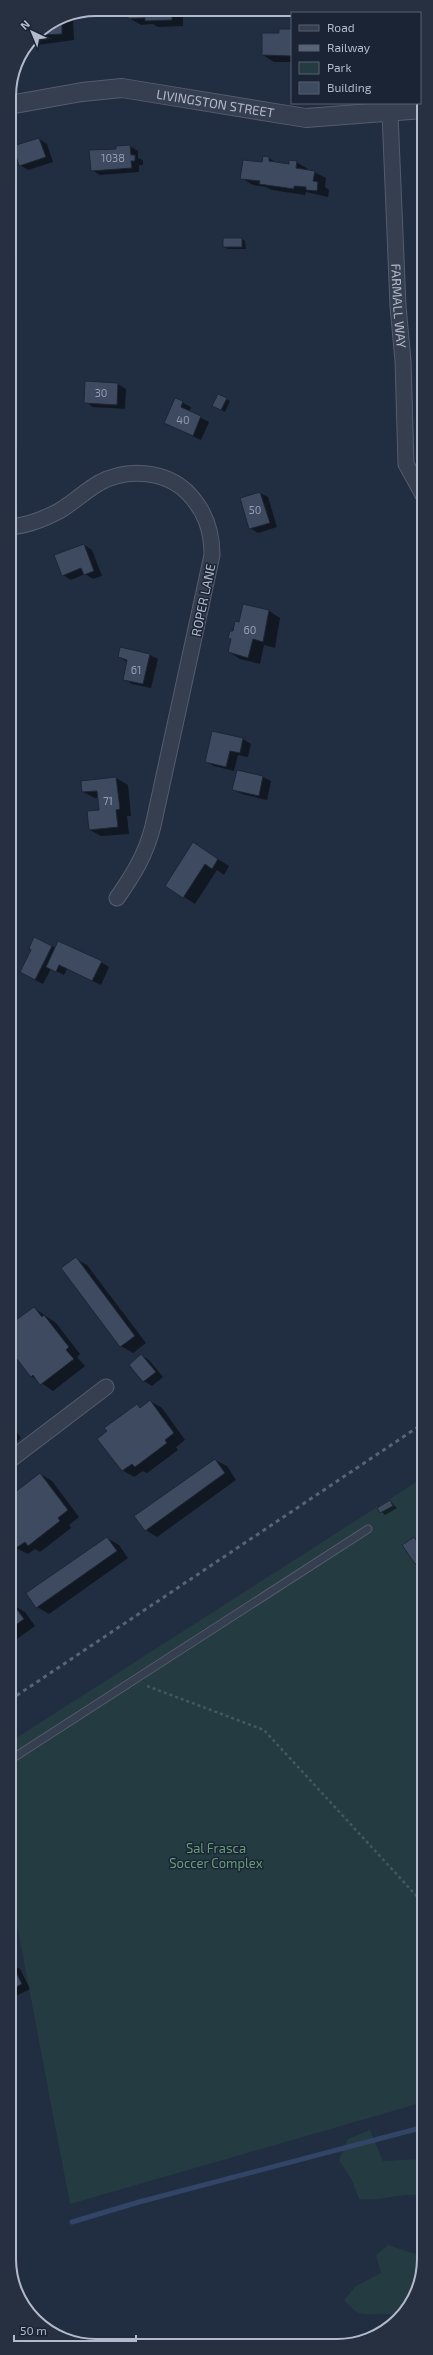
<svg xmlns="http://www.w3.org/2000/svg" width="433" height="2355" viewBox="0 0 433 2355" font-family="'Exo 2',sans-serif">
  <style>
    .green { fill: #243c41 }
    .shadow { fill: #0007 }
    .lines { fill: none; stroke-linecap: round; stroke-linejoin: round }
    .stream { stroke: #324567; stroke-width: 5 }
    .building { fill: #3d4a60; stroke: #1d2637 }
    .service-casing { stroke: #545d6e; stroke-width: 9 }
    .minor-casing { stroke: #545d6e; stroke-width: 17 }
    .tertiary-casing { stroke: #545d6e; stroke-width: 20 }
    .path { stroke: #42595e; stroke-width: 2.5; stroke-dasharray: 3 3; stroke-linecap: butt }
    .service { stroke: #363f50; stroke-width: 7 }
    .minor { stroke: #363f50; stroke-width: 15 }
    .tertiary { stroke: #363f50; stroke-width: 18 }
    .rail { stroke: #576377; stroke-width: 3; stroke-dasharray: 4 4; stroke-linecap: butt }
    .labels { text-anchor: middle; stroke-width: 3; stroke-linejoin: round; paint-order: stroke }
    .number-label { font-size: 11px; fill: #959eb0 }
    .street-label { font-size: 13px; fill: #b2bacb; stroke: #1b2435 }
    .park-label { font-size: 13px; fill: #669e76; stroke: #1b2435 }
    .rim { fill: none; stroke: #b2bacb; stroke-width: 2 }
  </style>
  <rect width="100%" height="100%" fill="#212d40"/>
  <path class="green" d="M424 1477V2102L70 2204 17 1925 10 1927V1742Z
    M370 2130 383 2161 424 2159V2196C401 2191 384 2202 359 2199L351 2178 339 2160 348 2139Z
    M388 2245 424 2257 417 2292 396 2321 397 2317C383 2310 373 2317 359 2313 354 2311 348 2304 344 2300L356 2286 381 2273 376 2255Z"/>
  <path class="shadow" d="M129 9 183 10V26L158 27 153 24 141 25 129 18Z
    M65 15 73 20 74 40 37 45 30 42 35 34Z
    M292 30V62H274L263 55 280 34Z
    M39 139 47 144 53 162 28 170 20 165 15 147Z
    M130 146 138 151V158L143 160V165H139V172L100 175 92 170 117 150Z
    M269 158 278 164 290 165 296 162 308 169V171L314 172 326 178 325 187 329 190 328 197 306 192 305 195 272 190 266 187 253 185 241 178Z
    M242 239 245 241 246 249H228L224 247Z
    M86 382 118 384 126 389 125 409 93 407 85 402Z
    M175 399 191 407 189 412 209 422 201 440 165 423Z
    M226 399 230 401 225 412 217 408Z
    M260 493 268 497 277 527 258 533 250 528Z
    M84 545 92 550 102 576 93 579 85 574 71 580 63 575Z
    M269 611 280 618 275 648 264 645 260 664 240 659 229 652 233 632 239 624Z
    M150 655 158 659 151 688 132 684 124 679 127 662 119 657Z
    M212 732 243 739 251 744 248 757 238 755 234 771 214 766 206 762Z
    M263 777 271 781 267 800 242 794 234 790Z
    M116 778 128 785 131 816H127L129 834 101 836 90 830 100 811 99 798H95L83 792Z
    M9 824 14 826 10 836 9 835Z
    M205 851 229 866 224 875 217 870 195 904 184 897Z
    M51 946 101 962 109 967 101 985 67 969 64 975 51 969 43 984 29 977 32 949Z
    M76 1259 87 1265 146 1343 133 1353 121 1346Z
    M34 1308 56 1323 80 1354 77 1357 85 1366 53 1391 31 1376Z
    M141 1355 149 1360 163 1377 152 1386 144 1381 130 1365Z
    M150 1401 162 1408 185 1440 176 1447 178 1450 147 1473 143 1471 134 1477 122 1470 108 1431 137 1405 141 1408Z
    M10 1423 21 1438 12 1445 14 1449 10 1452Z
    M215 1460 227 1466 236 1480 157 1537 146 1530Z
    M40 1474 52 1481 79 1517 69 1525 71 1528 40 1552 35 1549 28 1554 16 1548 10 1538V1498Z
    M390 1501 397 1508 385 1515 378 1508Z
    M107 1538 119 1545 128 1558 49 1614 37 1607Z
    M414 1538 424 1546V1568L416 1564Z
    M13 1605 25 1612 35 1626 10 1644V1608Z
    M12 1965 20 1969 30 1989 10 1999V1966Z"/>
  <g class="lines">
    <path class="stream" d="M72 2222 139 2202 424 2127"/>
  </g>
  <path class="building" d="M128 9 172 10V20L145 21V18L128 19Z
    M62 16V34L43 35V38H32Z
    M279 29H292V56L262 55V33H279Z
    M39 138 46 157 19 166 13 146Z
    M130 145 131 155H135V161H131L132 168 91 171 89 150 116 149V146Z
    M263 156 269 157V161L289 164V160L297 161 296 168 315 171 313 181 318 182 317 191 306 190V187L294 186V189L259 184 260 181 240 179 243 160 262 162Z
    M223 238H242V247H223Z
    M85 381 118 383 117 405 84 403Z
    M218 394 227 398 221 410 212 406Z
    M175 398 183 401 181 407 201 416 193 436 164 423Z
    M260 492 270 523 249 529 240 498Z
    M84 544 94 571 84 575 81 568 62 576 54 555Z
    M243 604 269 610 263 642 253 639 248 658 228 652 231 639 228 638 230 631H233L235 621 239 622Z
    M120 647 150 654 143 684 123 680 127 660 118 657Z
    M212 731 243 738 240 753 230 751 226 767 205 762Z
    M237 770 263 776 259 796 232 790Z
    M116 777 120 809 116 810 118 827 89 830 87 811 99 810 97 791 82 792 81 781Z
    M193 842 218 859 212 869 205 864 183 898 165 886Z
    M34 937 52 946 35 980 20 972 31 950 29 948Z
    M58 941 102 961 92 981 59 965 56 972 46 967Z
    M76 1257 135 1336 120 1347 61 1268Z
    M34 1307 42 1317 44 1315 69 1347 66 1350 74 1359 40 1385 33 1375 31 1377 9 1349V1325Z
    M141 1354 156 1372 143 1382 129 1365Z
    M150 1400 174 1433 165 1440 167 1443 135 1467 132 1464 122 1471 97 1439 107 1431 104 1428 137 1404 140 1408Z
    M215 1459 225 1473 145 1531 134 1516Z
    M40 1473 68 1510 58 1518 60 1521 28 1546 25 1542 16 1548 10 1540V1496Z
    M390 1500 393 1506 380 1513 377 1508Z
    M107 1537 117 1551 36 1608 26 1593Z
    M414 1537 424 1552V1558L415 1564 402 1545Z
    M13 1604 24 1619 10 1629V1607Z
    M12 1964 22 1984 10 1990V1965Z"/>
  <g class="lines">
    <defs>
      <path id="service" d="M10 1760 368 1529"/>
      <g id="minor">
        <path id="s1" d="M390 113 398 306 403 361 406 464 423 495"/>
        <path d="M9 527C26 526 44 519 59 511 73 503 85 491 99 483 126 468 164 470 187 492 205 510 212 530 212 555L153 826C146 854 134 874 117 898"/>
        <path d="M10 1460 106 1387"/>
      </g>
      <g id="tertiary">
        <path id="s2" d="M9 105 82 92 122 88 306 118 423 109"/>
      </g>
    </defs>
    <use href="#service" class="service-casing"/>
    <use href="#minor" class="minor-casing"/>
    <use href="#tertiary" class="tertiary-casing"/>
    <path class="path" d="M147 1686 264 1730 424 1904"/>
    <use href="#service" class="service"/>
    <use href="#minor" class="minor"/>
    <use href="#tertiary" class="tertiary"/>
    <path class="rail" d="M10 1700 424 1423"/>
  </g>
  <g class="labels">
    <g class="number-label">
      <text x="113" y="162">1038</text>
      <text x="101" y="397">30</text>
      <text x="183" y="424">40</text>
      <text x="255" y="514">50</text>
      <text x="250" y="634">60</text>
      <text x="136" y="674">61</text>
      <text x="108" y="805">71</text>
    </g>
    <g class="street-label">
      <text dy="5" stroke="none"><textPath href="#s2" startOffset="209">LIVINGSTON STREET</textPath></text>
      <text dy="5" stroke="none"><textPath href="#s1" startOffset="193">FARMALL WAY</textPath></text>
      <text transform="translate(203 600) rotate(-78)" y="5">ROPER LANE</text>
    </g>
    <g class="park-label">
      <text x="216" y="1853">Sal Frasca<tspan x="216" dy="15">Soccer Complex</tspan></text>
    </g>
  </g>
  <path d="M0 0H433V2355H0ZM96 16H337A80 80 0 0 1 417 96V2259A80 80 0 0 1 337 2339H96A80 80 0 0 1 16 2259V96A80 80 0 0 1 96 16Z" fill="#273041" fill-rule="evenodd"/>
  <path class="rim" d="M96 16H337A80 80 0 0 1 417 96V2259A80 80 0 0 1 337 2339H96A80 80 0 0 1 16 2259V96A80 80 0 0 1 96 16Z"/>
  <rect x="291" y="12" width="130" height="92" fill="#1b2435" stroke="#576071"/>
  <rect x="299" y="25" width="20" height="6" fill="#363f50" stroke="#576071"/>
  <text x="327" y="32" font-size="12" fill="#b2bacb">Road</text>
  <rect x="299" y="45" width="20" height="6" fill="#576377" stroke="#576071"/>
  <text x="327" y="52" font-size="12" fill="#b2bacb">Railway</text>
  <rect x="299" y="62" width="20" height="12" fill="#243c41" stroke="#576071"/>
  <text x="327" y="72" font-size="12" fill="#b2bacb">Park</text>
  <rect x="299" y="82" width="20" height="12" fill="#3d4a60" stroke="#576071"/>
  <text x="327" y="92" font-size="12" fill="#b2bacb">Building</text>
  <g transform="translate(32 32) rotate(316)" stroke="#1b2435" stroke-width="3" paint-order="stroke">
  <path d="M0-3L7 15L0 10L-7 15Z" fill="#b2bacb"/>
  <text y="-6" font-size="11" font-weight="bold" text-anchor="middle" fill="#b2bacb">N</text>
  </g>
  <path d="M14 2335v6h122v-6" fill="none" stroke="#b2bacb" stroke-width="2"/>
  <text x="20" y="2335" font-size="12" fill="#b2bacb" stroke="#1b2435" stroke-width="3" paint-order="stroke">50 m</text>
</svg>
